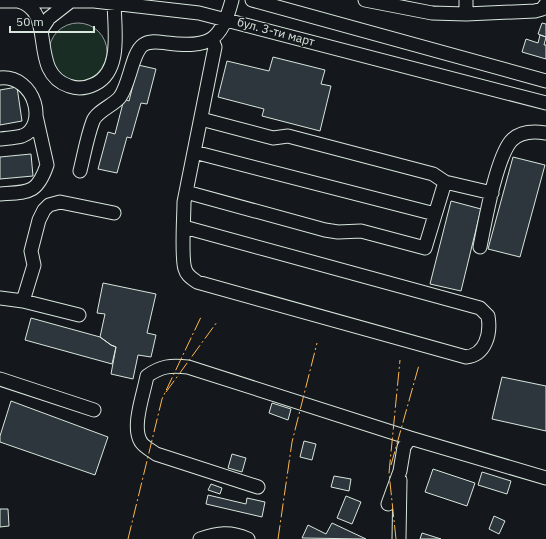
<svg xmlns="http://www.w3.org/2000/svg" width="546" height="539" viewBox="0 0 546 539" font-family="'IBM Plex Sans',sans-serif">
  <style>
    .green { fill: #1a2d24; stroke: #939e99 }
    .building { fill: #2c363c; stroke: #d8e6dc }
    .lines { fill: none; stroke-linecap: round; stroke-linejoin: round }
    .minor-casing { stroke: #d8e6dc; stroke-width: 15 }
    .minor { stroke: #14181c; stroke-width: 13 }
    .power { stroke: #ffb74d; stroke-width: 1; stroke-dasharray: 14 3 2 3; stroke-linecap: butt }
    .labels { text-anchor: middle; stroke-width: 3; stroke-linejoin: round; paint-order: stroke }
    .street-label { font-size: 12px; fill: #d8e6dc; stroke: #14181c }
  </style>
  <rect width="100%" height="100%" fill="#14181c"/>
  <path class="green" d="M49 52a29 29 0 1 1 58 0a29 29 0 1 1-58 0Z"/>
  <path class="building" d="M542 23 546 24V37L538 34Z
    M540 35 546 37 544 45H546V59L522 52 526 39 538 43Z
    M273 57 325 70 321 84 331 86 320 131 262 116 264 109 218 97 227 61 269 71Z
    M138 65 156 69 147 104 141 103 131 138 127 137 117 173 98 169 108 132 115 134 124 99 129 101Z
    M17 87 22 121 0 125V90Z
    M31 154 33 176 0 179V157Z
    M513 157 545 165 520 257 488 249Z
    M451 201 481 209 461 291 430 284Z
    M103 283 156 294 147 333 156 335 151 357 138 355 133 379 111 374 116 347 111 345 100 337 105 314 97 313Z
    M31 318 100 337 111 345 116 347 112 364 25 340Z
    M502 377 546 386V431L492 419Z
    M11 401 108 437 95 475 0 442V436Z
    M272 403 291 409 288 420 269 413Z
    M304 441 316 444 312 460 300 457Z
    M232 454 246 458 242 472 228 468Z
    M433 469 475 483 467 506 425 492Z
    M482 472 511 481 507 494 478 485Z
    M334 476 351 479 349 491 331 487Z
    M211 484 222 488 220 494 208 490Z
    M208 495 246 504 247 498 265 502 262 517 206 504Z
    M346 496 361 502 352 524 337 518Z
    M0 509H8L9 526 0 527Z
    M494 516 505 521 499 534 489 529Z
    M332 523 366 539 302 538 308 525 326 534Z
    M422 533 441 539H420Z"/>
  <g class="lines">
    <defs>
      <path id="minor" d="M252 0 546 81
        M365 0 432 13 466 14 535 11 542 9 546 4
        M466 0V14
        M0 1H94L199 13 546 103
        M18 1C58 11 27 72 69 86 77 89 87 88 95 84 123 70 114 27 114 0
        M41 30 49 18 72 0
        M0 78C36 75 48 127 22 136 15 138 7 138 0 139
        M194 152 435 214
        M80 171C84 155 87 137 93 121 97 111 114 105 120 97 130 83 132 53 143 45 150 40 159 42 167 43 209 48 221 42 232 0
        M445 182 492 193
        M186 192 325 230 338 232 361 231 425 248 445 182 433 174 288 136 273 138 201 119
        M0 194C29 192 37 194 47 165L36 116
        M184 227 480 308 488 316C491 333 486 355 466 357L197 282C192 278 187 276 185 269 181 258 184 216 184 202L215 47 212 40
        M480 247C485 222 496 159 511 141 520 131 534 131 546 133
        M0 298 23 301 79 315
        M23 301 34 265 31 251 39 220 44 210 49 205 60 202 114 213
        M0 379 94 410
        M258 487 156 454C151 450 144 447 141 442 131 427 144 393 147 376 161 366 171 365 188 367L410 438 546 478
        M388 504 400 471 404 447 410 438
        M200 539C218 533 230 531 248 539
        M399 539 400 480"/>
    </defs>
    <use href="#minor" class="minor-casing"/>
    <use href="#minor" class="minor"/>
    <path class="power" d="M166 392 217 322
      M391 465 419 365
      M128 539 162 399 201 317
      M278 539 292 442 317 343
      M396 539 389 473 400 360"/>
  </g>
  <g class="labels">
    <g class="street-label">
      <text transform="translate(276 32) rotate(15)" y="4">бул. 3-ти март</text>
    </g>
  </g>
  <path d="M10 26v6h84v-6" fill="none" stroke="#d8e6dc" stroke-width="2"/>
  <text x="16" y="26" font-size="12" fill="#d8e6dc" stroke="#14181c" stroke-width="3" paint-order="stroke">50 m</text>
</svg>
